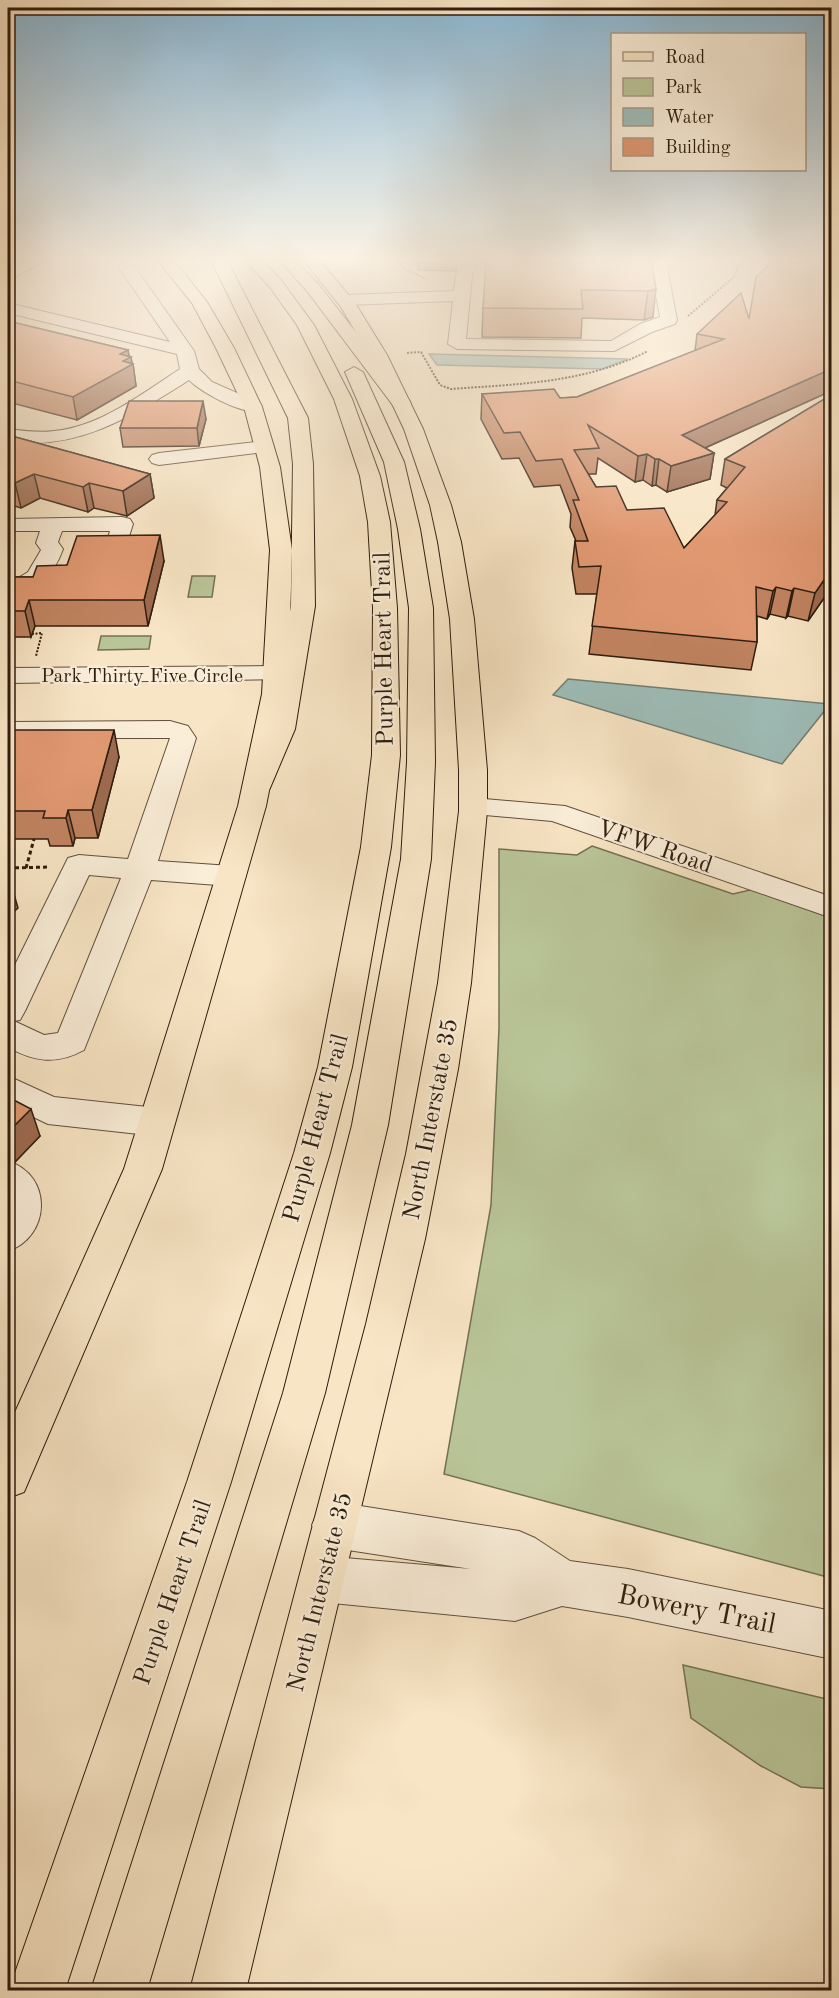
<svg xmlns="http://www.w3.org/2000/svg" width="839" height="1998" viewBox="0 0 839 1998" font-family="'Old Standard TT',serif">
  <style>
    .green { fill: #b9c598; stroke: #747153; stroke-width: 1.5 }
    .water { fill: #9ebeb9; stroke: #727e75; stroke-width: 1.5 }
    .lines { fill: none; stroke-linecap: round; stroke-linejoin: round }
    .minor-casing { stroke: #614f3c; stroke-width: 2 }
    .major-casing { stroke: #2f1d0e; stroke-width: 2 }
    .highway-casing { stroke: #2f1d0e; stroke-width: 2 }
    .path-far1 { stroke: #2f1d0e; stroke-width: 2; stroke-dasharray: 2 1.5; stroke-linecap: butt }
    .path { stroke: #2f1d0e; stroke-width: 3; stroke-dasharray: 4 3; stroke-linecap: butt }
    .minor { fill: #faeed9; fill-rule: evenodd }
    .major { fill: #f8e5c5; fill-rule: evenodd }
    .highway { fill: #f8e5c5; fill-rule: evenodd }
    .wall { fill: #c18361; stroke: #2f1d0e; stroke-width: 1.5 }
    .shaded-wall { fill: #9d6a4f; stroke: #2f1d0e; stroke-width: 1.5 }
    .building { fill: #e09871; stroke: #2f1d0e; stroke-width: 1.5 }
    .labels { text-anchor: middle; stroke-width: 4.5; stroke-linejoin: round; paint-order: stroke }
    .far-street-label { font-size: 20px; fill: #2f1d0e; stroke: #faeed9 }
    .street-label { font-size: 24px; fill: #2f1d0e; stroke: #faeed9 }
    .near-street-label { font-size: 28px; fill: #2f1d0e; stroke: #faeed9 }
  </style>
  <rect width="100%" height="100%" fill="#f8e5c5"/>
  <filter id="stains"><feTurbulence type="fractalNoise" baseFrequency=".00333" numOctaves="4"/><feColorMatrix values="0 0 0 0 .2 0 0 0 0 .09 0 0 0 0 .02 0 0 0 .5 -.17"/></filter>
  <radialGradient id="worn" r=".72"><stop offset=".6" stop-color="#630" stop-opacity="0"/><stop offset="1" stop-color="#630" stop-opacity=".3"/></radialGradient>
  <path class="green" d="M192 576H215L212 597H188Z
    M101 636H151L149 649 98 650Z
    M592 846 733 894 754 889 831 916V1578L444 1474 491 1205 499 1028V849L577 855Z
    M683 1665 831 1700V1789L801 1787 761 1766 691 1718Z"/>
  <path class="water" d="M429 354 628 359 602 369 437 365Z
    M568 679 830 704 782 764 553 695Z"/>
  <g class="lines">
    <defs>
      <path id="minor" d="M24 262H44L8 280V269Z
        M124 262 132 263 194 351 199 369 212 382 260 403 262 407 260 411C242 415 201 392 189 380 132 416 77 452 8 441V429C24 431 38 433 54 431 100 427 143 393 180 369L177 354 8 313V303L170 342 118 266Z
        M464 262H480L472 275 466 339 611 341 640 324 660 317 650 262H666L677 320 675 324 652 332 614 351 457 349 448 344 453 301 346 305 338 300 346 295 454 291 456 275Z
        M264 441 271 443 274 447 271 451 159 465 152 463 149 459 152 455 159 453Z
        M122 517 130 519 133 524 127 543H111L108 538 110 531H62L58 542 63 549C53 577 36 592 8 598V584L28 572 41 550 36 543 40 531H8V519Z
        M276 666 285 669 289 674 285 679 8 683V668Z
        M170 721 188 726 196 738 158 861 231 866 242 869 246 876 242 883 231 886 151 880 84 1050C57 1065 34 1062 8 1047V979L68 858 79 855 128 859 170 738H8V722ZM89 875 121 878 58 1033 44 1035 14 1021 20 1020 25 1011Z
        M473 798 565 806 832 897V918L552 821 463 813 459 807 463 801Z
        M8 1076 54 1097 157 1108 170 1112 175 1122 170 1132 157 1136 48 1124 8 1105Z
        M8 1161C54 1176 50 1237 8 1251Z
        M335 1502 519 1531 535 1538 570 1561 628 1569 832 1611V1659L628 1617 562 1606 515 1621 322 1602 305 1596 299 1579 305 1562 322 1556 471 1569 335 1548 319 1541 312 1525 319 1509Z"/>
      <path id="major" d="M159 262H175L207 302 234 348 262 407 280 467 292 550 288 694 266 806 162 1169 24 1492 8 1498V1428L124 1169 238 806 262 694 270 550 260 467 244 407 216 348 192 303Z
        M305 262H321L355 303 387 355 423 429 451 505 461 542 474 619 487 770V811L471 983 458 1069 425 1239 246 1990H190L366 1324 406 1154 438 983 459 811V770L450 619 438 542 430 505 404 429 369 355 341 307Z"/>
      <path id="highway" d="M212 262H228L308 418 313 464 315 606 295 729 270 788 266 794 256 797 246 794 242 788 269 729 291 606 293 464 288 418Z
        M246 262H263L281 280 314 325 352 399 380 476 390 522 397 608 400 755 391 847 352 1067 330 1153 231 1482 65 1990H9L187 1482 294 1153 318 1067 361 847 372 755 373 608 368 522 360 476 334 399 297 325 269 286Z
        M281 262H297L319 285 409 400 411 404 409 408H395L307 291Z
        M354 367 363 372 404 462 420 529 433 608 435 762 431 859 388 1125 325 1393 147 1990H91L283 1393 352 1125 401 859 407 762 409 608 398 529 384 462 345 372Z"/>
    </defs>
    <use href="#minor" class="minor-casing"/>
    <use href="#major" class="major-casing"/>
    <use href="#highway" class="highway-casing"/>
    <path class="path-far1" d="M401 262 403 268 426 279
      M688 316 734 277 740 262
      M407 353 421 352 440 385 451 389C519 384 586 383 648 351
      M32 634 42 633 36 656"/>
    <path class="path" d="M8 868 49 867
      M26 868 34 839"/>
    <use href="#minor" class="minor"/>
    <use href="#major" class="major"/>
    <use href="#highway" class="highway"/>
  </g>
  <path class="wall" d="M418 262H457L456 271 418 270Z
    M652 262 653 317 644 320 582 318 581 338 482 337 483 308Z
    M749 318 831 391 705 448 714 453 710 479 667 492 656 485 652 486 643 480 635 482 598 458 596 474H588L596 487 627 510 684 548 715 515 717 500 727 488 721 485 725 459 831 395V588L808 621 788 616 786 618 770 614 767 619 757 616V642L751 670 589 654 597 594H576L572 568 575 541H576L570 527 571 514 560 485 534 487 519 458 502 459 481 419 482 394 560 398 577 397 695 351 697 334Z
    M8 321 128 350 129 356 131 357 132 363 133 364 136 386 77 420 8 402Z
    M206 419 199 446 123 447 120 428Z
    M8 435 150 474 154 498 127 516 94 508 88 512 40 498 21 508 8 504Z
    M164 561 148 626H35L31 637H8V577H33L67 565Z
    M8 730 119 757 98 838H75L73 846H50L48 839H8Z
    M8 1097 40 1136 15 1162 8 1160Z"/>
  <path class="shaded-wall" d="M656 289 653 317 644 320 648 291Z
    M128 350 129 357H131L132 364H133L136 386 77 420 73 397 120 354Z
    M831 369V391L678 460 682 435Z
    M203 401 206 419 199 446 197 428Z
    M714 453 710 479 667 492 671 466Z
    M647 454 643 480 635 482 638 456Z
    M655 459H659L656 485 652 486Z
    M34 474 40 498 21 508 15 483Z
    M150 474 154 498 127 516 123 491Z
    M89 483 94 508 88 512 83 487Z
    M160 535 164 561 148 626 144 600Z
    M831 570V588L808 621 815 593Z
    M776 587 770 614 767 619 773 591Z
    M794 588 788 616 786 618 792 591Z
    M29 600 35 626 31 637 25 611Z
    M114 730 119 757 98 838 92 810Z
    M68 810 75 838 73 846 66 818Z
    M10 880 18 908 8 917V883Z
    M31 1109 40 1136 15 1162 8 1142V1132Z"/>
  <path class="building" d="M486 262H652L656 289 648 291 581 290 583 309 483 308Z
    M772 262H830L831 263V369L682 435 714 453 671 466 659 459H655L647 454 638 456 588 425 599 448 574 450 596 487 616 486 627 510 664 508 684 548 727 502 717 500 745 467 725 459 831 395V570L815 593 794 588 792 591 776 587 773 591 756 587 757 642 592 626 601 566 579 567 575 541H588L573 500H579L562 459 536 461 520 432 504 433 482 394 554 389 560 398 577 397 724 339 697 334 741 293 749 319 756 277Z
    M8 321 128 350 120 354 131 357 123 361 133 364 73 397 8 380Z
    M129 401H203L197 428H120Z
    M8 435 150 474 123 491 89 483 83 487 34 474 15 483 8 481Z
    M160 535 144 600H29L25 611H8V577H33L37 566 67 565 77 536Z
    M8 730H114L92 810H68L66 818H43L45 811H8Z
    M8 1097 31 1109 8 1132Z"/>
  <linearGradient id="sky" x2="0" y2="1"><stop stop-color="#8ab8d5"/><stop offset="0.48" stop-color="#fcf3e5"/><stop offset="1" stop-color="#fcf3e5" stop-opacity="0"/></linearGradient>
  <rect width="839" height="541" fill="url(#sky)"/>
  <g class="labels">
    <g class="far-street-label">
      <text x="142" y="682">Park Thirty Five Circle</text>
    </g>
    <g class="street-label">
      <text transform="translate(383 649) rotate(-91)" y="8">Purple Heart Trail</text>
      <text transform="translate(655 846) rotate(19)" y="8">VFW Road</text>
      <text transform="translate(430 1119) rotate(-79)" y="8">North Interstate 35</text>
      <text transform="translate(315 1128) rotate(-75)" y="8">Purple Heart Trail</text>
      <text transform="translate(172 1592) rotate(-71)" y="8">Purple Heart Trail</text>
      <text transform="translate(319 1592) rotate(-76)" y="8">North Interstate 35</text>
    </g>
    <g class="near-street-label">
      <text transform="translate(697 1608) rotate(11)" y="10">Bowery Trail</text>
    </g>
  </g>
  <rect width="839" height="1998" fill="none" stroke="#f8e5c5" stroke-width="30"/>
  <rect x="9" y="9" width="821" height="1980" fill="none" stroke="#2f1d0e" stroke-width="3"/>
  <rect x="15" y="15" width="809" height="1968" fill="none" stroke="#2f1d0e" stroke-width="1.5"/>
  <rect x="611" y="33" width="195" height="138" fill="#faeed9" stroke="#a99a88" stroke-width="1.5"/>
  <rect x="623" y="52" width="30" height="9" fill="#f8e5c5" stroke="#a99a88" stroke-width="1.5"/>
  <text x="665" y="63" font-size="18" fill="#2f1d0e">Road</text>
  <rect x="623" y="78" width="30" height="18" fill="#b9c598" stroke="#a99a88" stroke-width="1.5"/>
  <text x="665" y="93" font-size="18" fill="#2f1d0e">Park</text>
  <rect x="623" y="108" width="30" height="18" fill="#9ebeb9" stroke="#a99a88" stroke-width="1.5"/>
  <text x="665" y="123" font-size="18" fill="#2f1d0e">Water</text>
  <rect x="623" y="138" width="30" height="18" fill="#e09871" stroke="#a99a88" stroke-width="1.5"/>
  <text x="665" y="153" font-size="18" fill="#2f1d0e">Building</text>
  <rect width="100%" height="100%" filter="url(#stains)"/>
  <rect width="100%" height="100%" fill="url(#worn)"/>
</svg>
